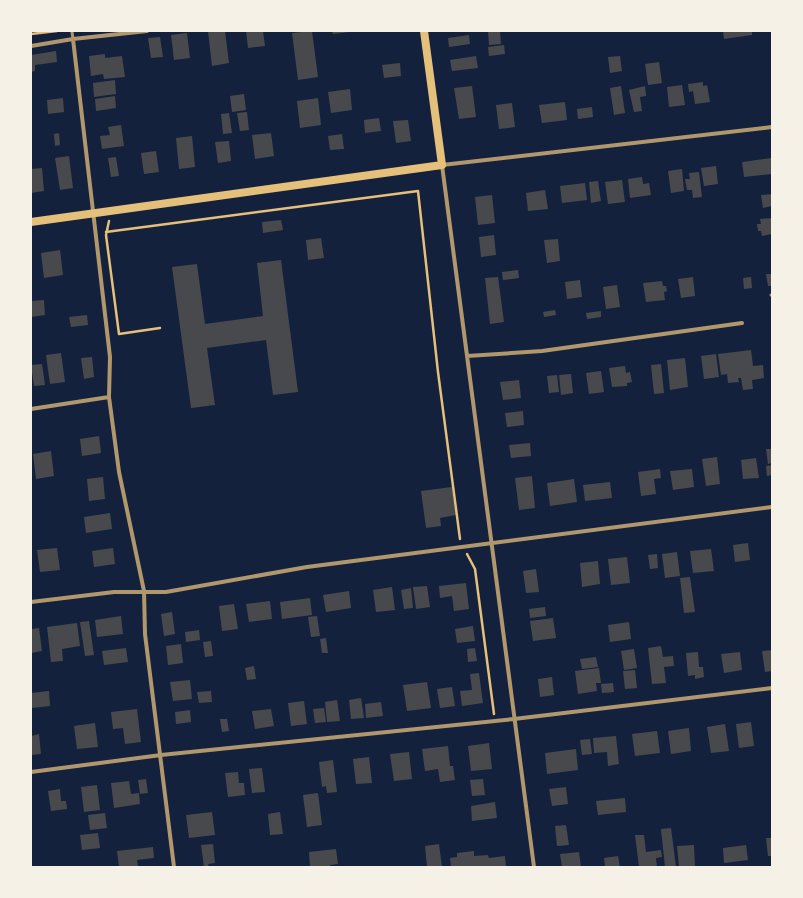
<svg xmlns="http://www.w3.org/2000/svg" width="803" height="898" viewBox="0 0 803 898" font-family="'Times New Roman',serif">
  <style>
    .building { fill: #48494c }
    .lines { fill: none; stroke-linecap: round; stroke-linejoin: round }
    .path { stroke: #e5c07b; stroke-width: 2.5 }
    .service { stroke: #b1986c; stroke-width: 3 }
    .minor { stroke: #b1986c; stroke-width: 4 }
    .secondary { stroke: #e5c07b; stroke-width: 8 }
  </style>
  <rect width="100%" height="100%" fill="#14213d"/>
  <path class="building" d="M208 31H225L229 63 212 66Z
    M246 31H263L265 46 248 48Z
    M312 31 318 77 298 80 292 33Z
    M332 31H350V32L333 34Z
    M488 31H500L501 44 489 45Z
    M723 31H752V35L724 39Z
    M187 33 190 58 174 60 171 35Z
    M469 35 470 44 449 47 448 38Z
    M160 37 163 57 151 58 148 38Z
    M504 45 505 54 489 56 488 47Z
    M56 51 57 62 35 65V71L31 72V55Z
    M105 54V58L122 56 125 77 104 79 103 74 91 76 89 56Z
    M476 56 478 68 452 71 450 60Z
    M620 56 622 71 610 73 608 57Z
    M659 62 662 83 648 85 645 64Z
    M400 63 401 76 384 78 382 65Z
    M115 80 116 94 94 97 93 83Z
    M703 82V86L707 85 710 102 695 104 693 91 689 92 688 84Z
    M682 85 685 105 669 107 667 87Z
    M472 86 476 117 459 119 454 88Z
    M621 86 625 113 614 115 610 88Z
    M645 86 646 96 640 97 642 111 634 112 629 90Z
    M350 89 352 110 331 113 328 92Z
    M244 94 246 110 232 112 230 96Z
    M115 96 116 108 96 111 95 99Z
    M63 98 64 112 48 114 47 100Z
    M318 98 321 125 300 128 297 101Z
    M565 102 567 120 542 123 539 105Z
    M512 103 515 127 499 129 496 105Z
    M592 107 593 117 578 119 577 109Z
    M247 112 249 130 240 131 237 113Z
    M229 113 232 133 223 134 221 114Z
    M379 118 381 131 365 133 364 120Z
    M408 120 411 141 396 143 393 121Z
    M121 125 124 146 102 149 100 136 110 135 108 127Z
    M59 133 60 145 55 146 54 134Z
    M271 133 274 156 255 159 252 135Z
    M342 134 344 149 330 150 328 136Z
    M192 136 195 167 179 169 176 138Z
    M229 141 231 161 218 163 215 142Z
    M156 151 159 172 144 174 141 153Z
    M69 156 73 188 60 190 55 158Z
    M116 157 119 176 111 177 108 158Z
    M771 158 772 174 744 177 742 162Z
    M716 166 718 184 704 186 701 168Z
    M42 168 44 191 31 193V169Z
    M682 169 684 191 671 193 668 171Z
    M699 172 702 197 693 198 692 190H687L685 179H690L689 173Z
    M642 177 643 184 649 183 651 195 630 198 628 179Z
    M622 180 625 202 608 204 605 182Z
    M598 181 601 201 591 203 589 182Z
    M585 183 587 200 562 203 560 186Z
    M545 190 548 209 528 211 526 193Z
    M772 194V206L763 208 761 195Z
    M492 195 495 223 478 225 475 197Z
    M772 218V234L762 236 761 231H758L757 224H761L760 219Z
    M281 220 283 230 263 233 262 222Z
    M494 235 496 255 481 257 479 237Z
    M321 238 324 258 308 260 306 240Z
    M558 239 560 261 547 263 544 240Z
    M60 250 63 275 44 278 41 253Z
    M281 260 298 392 273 395 266 340 207 348 215 405 191 408 172 267 197 264 205 324 263 316 257 263Z
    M518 270 519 278 503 280 502 272Z
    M766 274H772V286H768Z
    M498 277 504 322 490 324 485 278Z
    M693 277 695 296 681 298 678 279Z
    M751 277 752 288 744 289 743 278Z
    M580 280 582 297 567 299 565 282Z
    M662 281 663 286H666L667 291 664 292 665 300 646 302 643 283Z
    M617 285 620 307 606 309 603 287Z
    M44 300 45 315 31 317V301Z
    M555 310 556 315 544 317 543 312Z
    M601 311V317L587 319 586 313Z
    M87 315 88 325 71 327 69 317Z
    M751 350 753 366 763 365 764 378 752 380 753 389 743 390 741 378H738L739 382 728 383 727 374 721 375 718 354Z
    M61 353 65 382 50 384 46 355Z
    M716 354 719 377 704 379 701 356Z
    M92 357 94 377 84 379 81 358Z
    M685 358 688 387 670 390 667 360Z
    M42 364 45 385 34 386 31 365Z
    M661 364 664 393 654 394 651 365Z
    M625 366 626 373 630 372 632 382 627 383V386L612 387 609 368Z
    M601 371 604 392 589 394 586 373Z
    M571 374 573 393 561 395 559 375Z
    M557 375 559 392 549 393 547 376Z
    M519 380 521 398 503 400 500 382Z
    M523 411 524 425 507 427 505 413Z
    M99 436 101 453 82 456 80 439Z
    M530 443 531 456 511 458 509 445Z
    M766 449H772V463L768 464Z
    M51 451 54 476 36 479 33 454Z
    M717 457 720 484 706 486 702 459Z
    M756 458 759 478 743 479 741 460Z
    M772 465V475L767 476 766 466Z
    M660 469 661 478 654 479 656 494 641 496 638 472Z
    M692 469 694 487 673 490 670 471Z
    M532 476 535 508 519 510 515 478Z
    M103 477 105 499 89 501 87 479Z
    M574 479 577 502 550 506 547 483Z
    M610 482 612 498 585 501 583 485Z
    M452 487 456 515 440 518 441 526 426 528 421 491Z
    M110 513 112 529 86 533 84 517Z
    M748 543 750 560 735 562 733 545Z
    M57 548 60 570 40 572 37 550Z
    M113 548 115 564 94 567 92 551Z
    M711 549 714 571 693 573 690 551Z
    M677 552 680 576 665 578 662 554Z
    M657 554 658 568 650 569 648 555Z
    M627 557 630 583 611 585 608 559Z
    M598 561 600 584 582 587 580 563Z
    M536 569 539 592 526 593 523 571Z
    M690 577 695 612 684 613 680 578Z
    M466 583 469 609 454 611 452 596 440 598 439 586Z
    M427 586 430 607 416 609 413 587Z
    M392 587 395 610 376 612 373 590Z
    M411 588 413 608 404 609 401 590Z
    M349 591 351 608 326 612 323 595Z
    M310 598 312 615 282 619 280 602Z
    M270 601 272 619 249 622 246 604Z
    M234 604 238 629 222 631 219 606Z
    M545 607 546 616 530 618 529 609Z
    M172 612 175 634 164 636 161 614Z
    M121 616 123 634 97 637 95 620Z
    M317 616 320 636 311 637 308 617Z
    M553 618 556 638 533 641 530 621Z
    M89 621 94 655 85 656 80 622Z
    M629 622 631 639 610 642 608 625Z
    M77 623 80 646 62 649 63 661 51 662 47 627Z
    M473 626 475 641 457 643 455 629Z
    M39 628 42 651 31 653V629Z
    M199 630 200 640 186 642 185 632Z
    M326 638 328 653H322L320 639Z
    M211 641 213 656 205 657 203 642Z
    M181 644 183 663 168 665 166 646Z
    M661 646 663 657 673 656 674 666 664 667 666 683 652 684 648 648Z
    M126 648 128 662 104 665 102 651Z
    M475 648 477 661 468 662 467 649Z
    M634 649 637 668 624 670 621 651Z
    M772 650V671L765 672 762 651Z
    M698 652 699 667H703L704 677 695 679V675L688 676 686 653Z
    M740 652 742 670 724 673 721 654Z
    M596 657 598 667 582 669 580 659Z
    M254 666 256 679 247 680 245 668Z
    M599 668 601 683H596L597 691 578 694 575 671Z
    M635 670 637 688 625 689 623 671Z
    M479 673 483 703 462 706 460 691 472 690 470 674Z
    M552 677 554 695 540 697 538 679Z
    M190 680 192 699 173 701 170 682Z
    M427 682 431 708 407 711 403 685Z
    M613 683 614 692 602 693 601 684Z
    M452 687 455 706 440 708 437 689Z
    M49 691 50 706 32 708 31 693Z
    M211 691 212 702 199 703 197 692Z
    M361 698 364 718 351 719 349 700Z
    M337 700 340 721 327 722 325 702Z
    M304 701 307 724 291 726 288 703Z
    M381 702 383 716 366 718 365 704Z
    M324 708 326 722 315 723 313 709Z
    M137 709 141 742 125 744 123 728 113 729 111 712Z
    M271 709 274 726 255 729 252 711Z
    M190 710 191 722 176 724 175 712Z
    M220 719H227L229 731 222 732Z
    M751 722 754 746 739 748 736 724Z
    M95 723 98 747 77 749 74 726Z
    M725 724 729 751 711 753 707 727Z
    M689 728 691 751 671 754 668 731Z
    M657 731 660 753 635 756 632 734Z
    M39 734 41 754 31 755V736Z
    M616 736 619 764 608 766 607 752 594 753 593 738Z
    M590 739 592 754 582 755 580 740Z
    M489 743 492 769 471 771 468 746Z
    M448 746 450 766H453L455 780 440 782 438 769 425 771 422 749Z
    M576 749 578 770 547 774 545 753Z
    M409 752 412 779 394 781 390 754Z
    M369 757 372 783 356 784 353 759Z
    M333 760 337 792 327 793 326 786 322 787 319 762Z
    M262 768 265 792 252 793 249 769Z
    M238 772 239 783H244L245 795 228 797 225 773Z
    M146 779 148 793 140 794 138 780Z
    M483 779 485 795 472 796 470 780Z
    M129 781 131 794 139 793 140 804 114 808 111 783Z
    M97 785 100 810 84 812 81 787Z
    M566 787 568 804 552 806 549 789Z
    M60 789 61 801H66L67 809 51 811 48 791Z
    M318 793 322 825 307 827 303 795Z
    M625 798 626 812 598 815 596 801Z
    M495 802 497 818 472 821 471 806Z
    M212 812 215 835 189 838 186 815Z
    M280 812 283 834 270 835 268 814Z
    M105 813 107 828 90 830 88 815Z
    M566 825 569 845 557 846 555 826Z
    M671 828 676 867H665L661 829Z
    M98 833 100 848 82 850 80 835Z
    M635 835H644L646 852 661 850 662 857 656 858 657 867H639Z
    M766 838H772V856H768Z
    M213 844 215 863 208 864 209 867H204L201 845Z
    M439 844 442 867H427L425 846Z
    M694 845 695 867H679L677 846Z
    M746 845 748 860 724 863 723 848Z
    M153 847 154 858 137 860 138 867H119L117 851Z
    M336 849 338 864 330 865 331 867H310L309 852Z
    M474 851V856L488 855 489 858 505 856 506 867H451L450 858 457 857V853Z
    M579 852 581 867H562L560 854Z
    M618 856 620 867H605L604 858Z"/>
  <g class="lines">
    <path class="path" d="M31 34 57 31
      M109 221 106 235 119 334 160 328
      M106 232 418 191 438 372 460 539
      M467 554 475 569 494 714"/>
    <path class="service" d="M72 32 73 39
      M771 295H772"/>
    <path class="minor" d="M73 39 110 357 109 397 119 472 144 591 145 634 174 867
      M31 46 73 39 147 31
      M467 356 542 351 742 323
      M31 409 109 397
      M31 602 114 592H166L307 567 772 507
      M31 772 161 755 514 719 772 688
      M534 867 442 165 772 127"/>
    <path class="secondary" d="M31 222 442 165 424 31"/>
  </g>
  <rect width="803" height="898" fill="none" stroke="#f6f1e7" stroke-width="64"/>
</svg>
